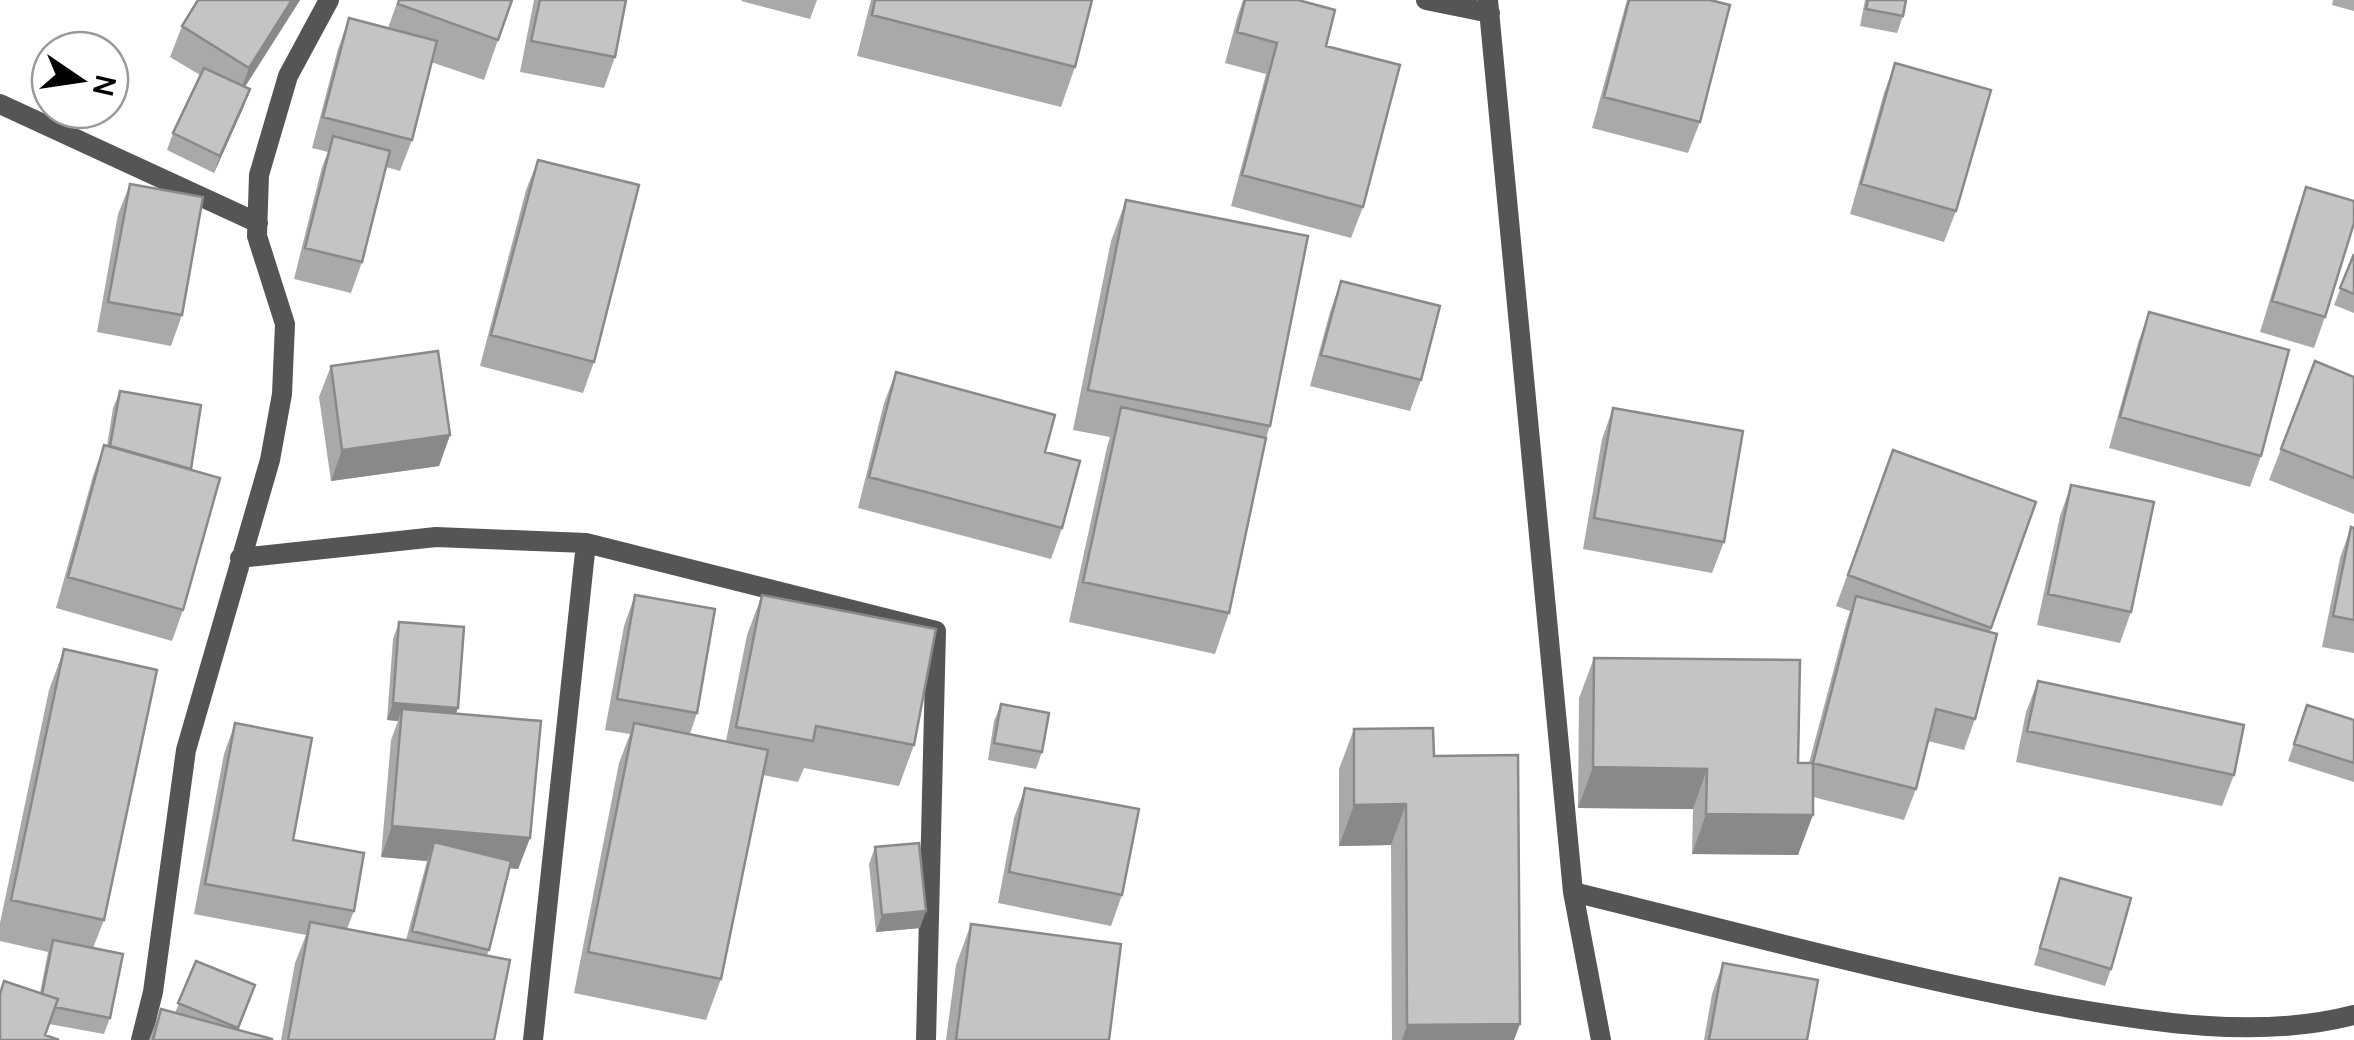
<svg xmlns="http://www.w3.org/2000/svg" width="2354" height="1040" viewBox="0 0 2354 1040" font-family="Manrope,sans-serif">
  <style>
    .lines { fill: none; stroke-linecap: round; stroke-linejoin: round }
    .minor { stroke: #555; stroke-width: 20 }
    .wall { fill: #a9a9a9 }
    .shaded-wall { fill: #898989 }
    .building { fill: #c4c4c4; stroke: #898989; stroke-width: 2.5 }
  </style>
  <rect width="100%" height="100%" fill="#fff"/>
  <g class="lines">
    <path class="minor" d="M1426 0 1490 13
      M1488 0 1573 892 1601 1040
      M0 104 258 223
      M240 558 436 537 586 543 936 631 926 1040
      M1573 892C1733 931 1892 975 2053 1005 2149 1022 2259 1040 2354 1015
      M141 1040 153 992 186 750 270 460 282 394 285 324 257 236 259 175 288 76 329 0
      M533 1040 586 543"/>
  </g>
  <path class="wall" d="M198 0H300L245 87 244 106 214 173 167 150 173 133 200 75 170 57 182 26Z
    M398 0H512L484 80 431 62 412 140 400 171 386 167 362 262 351 293 294 279 322 167 328 152 312 148 338 49 349 18 388 28Z
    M534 0H626L615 57 604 88 520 72Z
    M742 0H817L810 19 741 1Z
    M871 0H1092L1075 67 1061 107 857 56Z
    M1243 0H1298L1326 46 1363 207 1351 238 1231 206 1266 74 1225 63 1237 18Z
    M1627 0H1710L1700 122 1688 153 1592 128Z
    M1865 0H1906L1903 16 1897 33 1860 26Z
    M2333 0H2354V11L2332 5Z
    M1895 63 1956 211 1944 242 1850 214 1884 93Z
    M538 160 594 362 583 393 480 366 526 190Z
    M130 184 182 315 171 346 97 332 118 214Z
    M2306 187 2325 317 2314 348 2260 332 2295 218Z
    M1126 200 1270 426 1266 438 1229 613 1215 654 1069 622 1107 447 1110 437 1073 430 1111 241Z
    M2354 254V313L2334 305Z
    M1341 281 1421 380 1410 411 1310 386 1330 312Z
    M2149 312 2261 456 2250 487 2109 448 2138 343Z
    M331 366 450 435 439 466 331 481 319 397Z
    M896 372 1045 452 1062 528 1051 559 858 508 884 403Z
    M2354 377V514L2269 480 2281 449Z
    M120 391 191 469 183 610 172 641 56 608 93 476 104 445 107 446 113 408Z
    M1613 408 1724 542 1712 573 1583 549 1602 439Z
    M1893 450 2036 502 1990 632 1975 719 1964 750 1928 741 1916 789 1904 820 1813 797 1798 855 1692 854 1693 809 1578 808 1579 698 1594 658 1798 763H1809L1845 627 1850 611 1836 606Z
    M2071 485 2131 612 2120 643 2037 625 2060 516Z
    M2351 527 2354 528V653L2322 647 2340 558Z
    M635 595 697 713 690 734 726 741 747 635 762 595 914 745 899 786 804 768 798 782 763 775 721 979 706 1020 574 993 619 763 630 734 605 730 624 626Z
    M399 622 456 714 530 838 518 869 509 868 487 956 494 1040H281L295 963 306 935 194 914 224 754 235 723 293 840 354 911 347 929 406 940 427 861 381 857 391 740 398 721 387 720 393 639Z
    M64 649 104 920 93 948 110 1018 104 1034 49 1024 0 1040 40 993 48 952 0 941V923L49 690Z
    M2038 681 2234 775 2222 806 2016 762 2026 712Z
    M1001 704 1042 752 1036 769 988 760 994 721Z
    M2307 705 2354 720V782L2288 761Z
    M1354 729 1434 756 1514 1040H1392L1391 845 1339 846V769Z
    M1025 788 1122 895 1111 926 998 903 1014 818Z
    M875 847 920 928 876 932 869 864Z
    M2060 878 2111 969 2105 986 2034 965Z
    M971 924 1109 1040H946L956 965Z
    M196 961 255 985 238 1030 272 1040H149L161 1009 175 1013Z
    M1723 963 1807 1040H1704L1712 994Z"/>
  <path class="shaded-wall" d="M292 0H300L237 99 249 68Z
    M250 89 244 106 214 173 220 156Z
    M450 435 439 466 331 481 342 450Z
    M393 703 458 708 452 725 402 709 398 721 387 720Z
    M1593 767 1707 769 1693 809 1578 808Z
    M1406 804 1391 845 1339 846 1354 805Z
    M1706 814 1813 815 1798 855 1692 854Z
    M392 826 530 838 518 869 429 861 434 842 427 861 381 857Z
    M926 911 920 928 876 932 882 915Z
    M1520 1024 1514 1040H1402L1407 1025Z"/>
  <path class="building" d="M198 0H292L249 68 182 26Z
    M399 0H512L498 40 398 4Z
    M540 0H626L615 57 531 41Z
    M875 0H1092L1075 67 872 15Z
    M1245 0H1298L1335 10 1326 46 1400 65 1363 207 1242 175 1277 43 1237 32Z
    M1629 0H1710L1730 5 1700 122 1604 97Z
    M1868 0H1906L1903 16 1866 9Z
    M349 18 437 41 412 140 323 117Z
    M1895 63 1991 90 1956 211 1861 184Z
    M204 68 250 89 220 156 173 133Z
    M333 136 390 151 362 262 305 248Z
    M538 160 639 185 594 362 491 335Z
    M130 184 203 197 182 315 108 302Z
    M2306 187 2354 201V223L2325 317 2272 301Z
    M1126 200 1308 236 1270 426 1088 390Z
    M2354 254V294L2340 288Z
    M1341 281 1440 306 1421 380 1321 355Z
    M2149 312 2289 350 2261 456 2120 417Z
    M438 351 450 435 342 450 331 366Z
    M2315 361 2354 377V478L2281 449Z
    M896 372 1055 415 1045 452 1080 461 1062 528 869 477Z
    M120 391 201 405 191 469 110 446Z
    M1121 407 1266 438 1229 613 1083 582Z
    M1613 408 1743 431 1724 542 1594 518Z
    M104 445 220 478 183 610 68 577Z
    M1893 450 2036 502 1991 628 1848 575Z
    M2071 485 2154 502 2131 612 2048 594Z
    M2351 527 2354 528V620L2333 616Z
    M635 595 715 609 697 713 617 699Z
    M762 595 936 629 914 745 816 726 813 741 736 727Z
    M1856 596 1997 634 1975 719 1936 709 1916 789 1813 763Z
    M399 622 464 627 458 708 393 703Z
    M64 649 157 670 104 920 11 900Z
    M1594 658 1800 660 1798 763H1813V815L1706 814 1707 769 1593 767Z
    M2038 681 2244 725 2234 775 2027 731Z
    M1001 704 1049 713 1042 752 994 743Z
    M2307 705 2354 720V763L2294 744Z
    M402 709 541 721 530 838 392 826Z
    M235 723 312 738 293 840 364 853 354 911 205 884Z
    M634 723 768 750 721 979 588 952Z
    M1433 728 1434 756 1518 755 1520 1024 1407 1025 1406 804 1354 805V729Z
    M1025 788 1139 809 1122 895 1009 872Z
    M434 842 511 861 489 950 412 931Z
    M919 843 926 911 882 915 875 847Z
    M2060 878 2131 898 2111 969 2040 948Z
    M310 922 510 960 494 1040H288Z
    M971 924 1121 944 1109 1040H956Z
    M53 940 123 954 110 1018 55 1007 58 999 42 994Z
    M196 961 255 985 238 1028 178 1003Z
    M1723 963 1818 980 1807 1040H1709Z
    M4 981 58 999 45 1035 59 1040H0V994Z
    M161 1009 272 1039V1040H153Z"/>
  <g transform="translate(80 80) rotate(103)"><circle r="48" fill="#ffffff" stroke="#999999" stroke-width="2.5"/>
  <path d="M0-8L18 38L0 25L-18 38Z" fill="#000000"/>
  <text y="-15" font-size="28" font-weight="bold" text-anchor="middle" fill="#000000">N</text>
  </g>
</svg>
